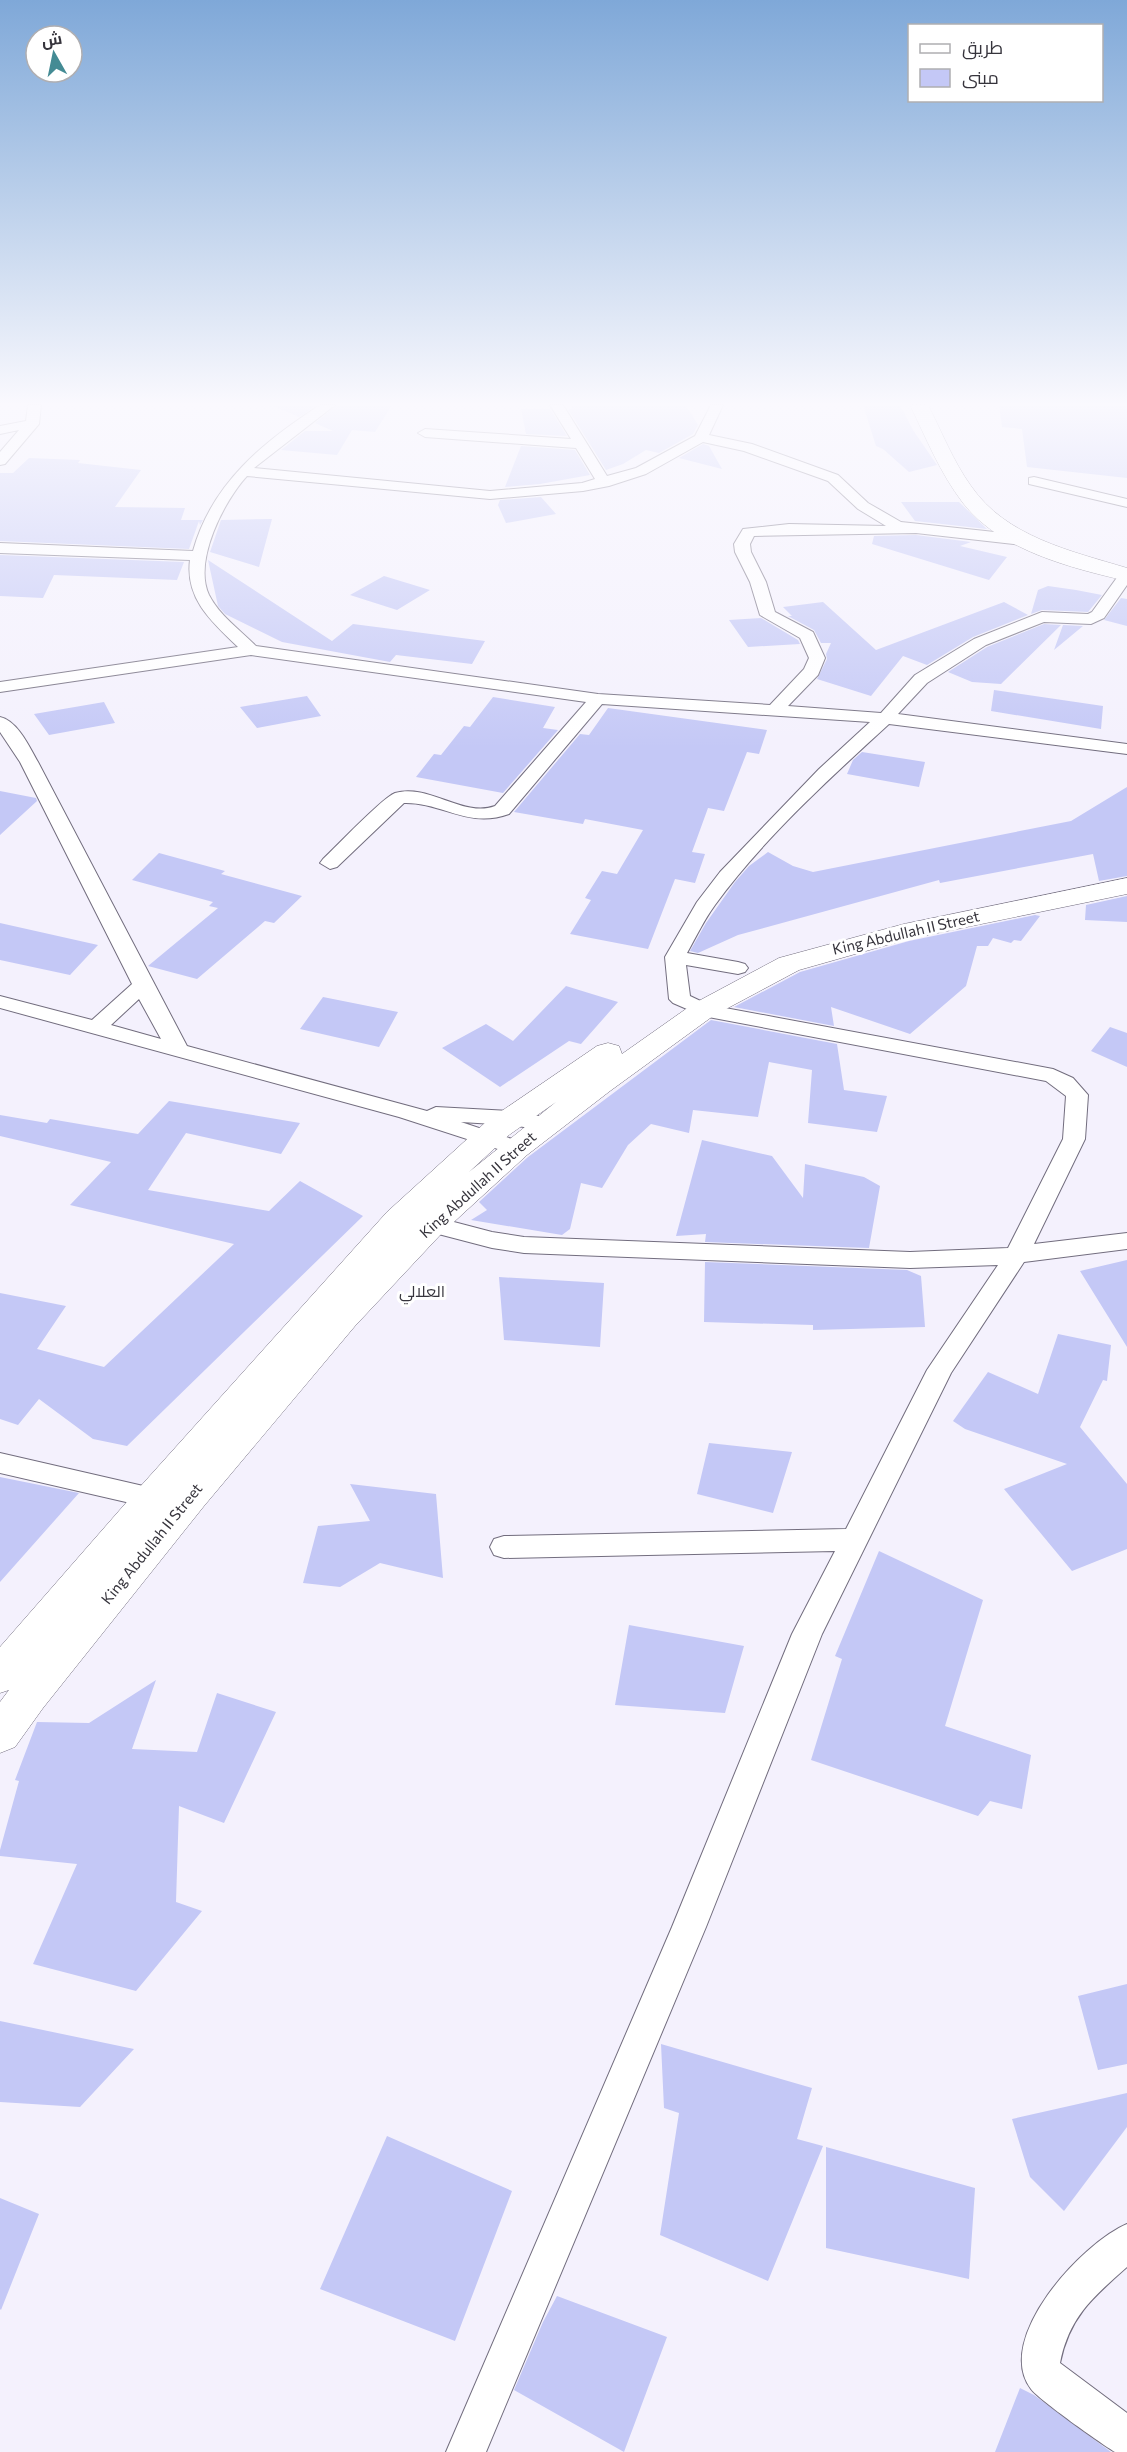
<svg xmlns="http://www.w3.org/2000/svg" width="1127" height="2452" viewBox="0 0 1127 2452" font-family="Commissioner,Cairo,sans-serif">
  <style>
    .building { fill: #c4c8f6 }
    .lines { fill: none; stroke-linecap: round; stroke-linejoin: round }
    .street-casing { stroke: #726d7e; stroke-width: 2 }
    .secondary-casing { stroke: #726d7e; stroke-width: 1 }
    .street { fill: #fff; fill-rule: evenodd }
    .secondary { fill: #fff; fill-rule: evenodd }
    .labels { text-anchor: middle; stroke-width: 6; stroke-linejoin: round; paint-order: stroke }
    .street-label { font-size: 15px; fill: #36343c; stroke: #fff }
    .neighbourhood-label { font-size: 16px; fill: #36343c; stroke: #fff }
  </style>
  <rect width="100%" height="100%" fill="#f4f1fd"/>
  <path class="building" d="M271 405H317L299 417Z
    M337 405H392L375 432 352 430 337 455 281 450 305 431H333L315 423Z
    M572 405H686L698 425 693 434 659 453 646 450 623 464 606 470 568 409H572Z
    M863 405H900L913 430 937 465 909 472 883 449 876 446Z
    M999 405H1127V478L1027 467 1022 429 1002 427Z
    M521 409H550L567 436 526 434Z
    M703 444 709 446 722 469 679 458Z
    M521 446 575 450 590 475 540 484 505 487Z
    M29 458 80 460 78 463 141 470 115 507 185 508 181 520H203L200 525 199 521 189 549 0 541V473H13Z
    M541 497 556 514 506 523 498 505 500 500Z
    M901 502H959L987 529 915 521Z
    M272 519 259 567 210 552 221 520Z
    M916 535 971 542 960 546 1007 557 989 580 872 544 874 536Z
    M0 555 184 562 177 580 54 575 43 598 0 596Z
    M208 560 332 641 353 624 485 641 472 664 396 655 390 662 282 642 225 614 218 606Z
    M384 576 430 590 397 610 350 595Z
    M1048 586 1076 590 1102 595 1088 612 1042 610 1031 614 1038 590Z
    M1121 598 1127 599V626L1104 620Z
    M823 602 876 650 1004 602 1028 615 973 637 927 665 903 656 871 696 817 679 827 659 826 654 831 643H821L814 630 788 616H792L783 607Z
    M761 618 798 640 800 644 748 647 729 620Z
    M1044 624 1061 625 1001 684 972 682 948 672 987 647Z
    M1063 625 1083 626 1054 650Z
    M994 690 1103 706 1101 729 991 711Z
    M307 696 321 716 257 728 240 707Z
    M493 697 555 707 543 728 558 730 503 793 416 777 434 754 441 755 464 726 470 727Z
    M104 702 115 723 49 735 34 714Z
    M608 708 767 730 759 754 747 752 724 811 708 808 692 852 705 854 695 883 675 879 648 949 570 934 591 900 585 898 602 871 617 874 643 830 585 819 583 824 514 812 580 734 589 735Z
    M862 752 925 762 919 787 847 774 853 760Z
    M1127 787V876L1099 881 1093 854 940 883 939 880 738 935 698 953 690 951 706 923 735 882 749 866 768 852 793 866 813 872 1071 821Z
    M0 791 36 798 37 801 0 835Z
    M159 853 225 871 221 874 302 896 274 923 265 921 197 979 148 966 218 908 209 906 213 902 132 880Z
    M1127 896V922L1085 920 1086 905Z
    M1035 915 1040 916 1021 941 1014 940 1011 943 993 938 988 946H977L966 986 910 1034 831 1007 834 1026 734 1007 800 972 909 941Z
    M0 923 98 945 70 975 0 960Z
    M566 986 618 1002 581 1044 569 1041 500 1087 442 1048 486 1024 513 1041Z
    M323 997 398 1012 379 1047 300 1029Z
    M711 1020 837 1044 844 1090 887 1096 877 1132 808 1123 812 1070 769 1062 758 1117 693 1110 689 1133 651 1124 628 1145 602 1188 581 1183 570 1229 562 1235 471 1220 487 1210 479 1202 528 1157Z
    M1110 1027 1127 1033V1067L1091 1051Z
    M169 1101 300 1123 281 1154 186 1133 148 1190 269 1211 300 1181 363 1216 127 1446 93 1439 39 1399 18 1425 0 1419V1293L66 1306 37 1349 104 1367 234 1244 70 1205 111 1162 0 1136V1115L47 1123 50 1119 138 1134Z
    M702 1140 772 1156 803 1198 805 1164 864 1177 880 1186 869 1248 705 1242 706 1234 676 1236Z
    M1127 1260V1347L1080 1271Z
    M705 1262 907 1270 921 1276 925 1327 813 1330V1325L704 1322Z
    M499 1277 604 1283 600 1347 504 1340Z
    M1058 1334 1111 1345 1107 1381 1103 1380 1080 1427 1127 1484V1549L1072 1571 1004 1489 1067 1464 965 1429 953 1421 988 1372 1038 1394Z
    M709 1443 792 1452 773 1513 697 1494Z
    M0 1477 79 1493 0 1582Z
    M350 1484 436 1494 443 1578 380 1563 340 1587 303 1583 318 1526 370 1521Z
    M879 1551 983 1600 945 1726 1031 1755 1022 1809 990 1801 978 1816 811 1760 842 1659 835 1656Z
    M629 1625 744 1646 725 1713 615 1705Z
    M156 1680 132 1749 197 1752 217 1693 276 1712 224 1823 179 1806 176 1902 202 1911 136 1991 33 1964 77 1864 0 1856V1850L19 1781 15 1780 37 1722 89 1723Z
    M1127 1984V2064L1098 2070 1078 1996Z
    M0 2021 134 2049 80 2107 0 2102Z
    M661 2044 812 2088 797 2139 823 2146 768 2281 660 2235 679 2113 664 2108Z
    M1127 2093V2127L1064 2211 1030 2177 1012 2119Z
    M387 2136 512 2191 455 2341 320 2289Z
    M826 2147 975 2188 969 2279 826 2248Z
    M0 2198 39 2214 1 2310 0 2309Z
    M557 2296 667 2337 624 2452 514 2390 543 2322Z
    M1020 2388 1034 2395 1111 2452H995Z"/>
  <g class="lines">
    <defs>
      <path id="street" d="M28 405H41L39 424 5 464 0 465V452L19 430 0 434V426L26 421Z
        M320 405H335L254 468 490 491 582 483 595 479 576 448 425 437 418 433 425 429 571 439 550 405H563L607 476 636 468 695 436 711 405H723L709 435 752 444 838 475 868 503 901 522 1031 536 1039 541 1031 546 916 533 754 536 750 544 751 552 766 582 775 612 813 632 825 658 818 675 788 706 881 713 915 675 974 639 1042 612 1088 614 1092 612 1121 572 1127 571V585L1104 618 1091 624 1044 622 986 645 927 683 898 714 1127 744V754L889 724C831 777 761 841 715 905 704 920 696 937 687 953L738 962 745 964 748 968 745 972 738 974 686 965 690 996 709 1005 1053 1069 1073 1078 1088 1095 1085 1139 1034 1244 1127 1233V1249L1024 1262 951 1373 822 1634 706 1927 486 2452H446L672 1927 792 1634 835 1551 504 1558 494 1555 490 1547 494 1539 504 1536 846 1529 927 1370 998 1265 910 1268 524 1253 492 1248 423 1230 419 1224 423 1218 431 1216 492 1232 524 1237 910 1252 1008 1248 1063 1139 1066 1096 1046 1081 703 1016 673 1003 669 999 665 957 697 902 720 872 819 769 870 722 602 704 509 814C468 829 442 802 404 803L337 867 330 869 320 863 323 859C337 846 382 798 395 793 429 783 463 818 495 806L586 702 251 655 0 692V682L238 647C212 622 185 599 190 560L0 553V543L193 551C212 483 263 442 320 405ZM703 442 744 451 828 481 858 509 886 526 789 524 743 529 734 544 735 552 750 582 760 615 800 638 809 658 804 669 770 705 598 694 256 646C240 630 219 615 209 595 193 561 224 501 247 476L490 499 583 491 609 486 646 474Z
        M1034 477 1127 499V507L1029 484V478Z
        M0 717C18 721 30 748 38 762L187 1046 427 1111 436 1107 512 1111 555 1119 558 1124 555 1129 547 1131 512 1125 461 1122 524 1143 527 1148 524 1153 516 1155 399 1117 0 1008V996L92 1020 132 984 20 762 0 732ZM139 999 161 1039 111 1025Z
        M0 1453 152 1488 162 1491 166 1498 162 1505 152 1508 0 1473Z
        M1127 2224V2267C1093 2297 1069 2317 1060 2363L1127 2413V2452H1115C1102 2444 1039 2400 1031 2389 993 2339 1082 2243 1127 2224Z"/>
      <path id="secondary" d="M910 405H928C942 432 953 461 971 486 1006 537 1071 551 1127 568V581C1071 568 999 550 963 503 940 473 926 438 910 405Z
        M1127 878V894L908 939 799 970 713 1016 610 1091 527 1155 443 1232 355 1326 204 1506 43 1708 15 1747 0 1753V1702L9 1690 0 1693V1647L139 1488 387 1212 487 1121 597 1046 608 1043 619 1046 622 1054 693 1004 779 958 904 924ZM556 1102 469 1172 509 1135Z"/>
    </defs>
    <use href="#street" class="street-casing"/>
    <use href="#secondary" class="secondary-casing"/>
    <use href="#street" class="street"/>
    <use href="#secondary" class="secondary"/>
  </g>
  <linearGradient id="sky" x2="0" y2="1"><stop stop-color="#7fa8d8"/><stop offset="0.54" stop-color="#faf9fe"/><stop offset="1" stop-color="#faf9fe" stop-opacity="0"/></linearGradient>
  <rect width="1127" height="748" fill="url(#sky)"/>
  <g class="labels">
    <g class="street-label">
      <text transform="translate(906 933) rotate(-13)" y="5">King Abdullah II Street</text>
      <text transform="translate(478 1185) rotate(-42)" y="5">King Abdullah II Street</text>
      <text transform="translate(152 1544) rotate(-51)" y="5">King Abdullah II Street</text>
    </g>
    <g class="neighbourhood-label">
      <text x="422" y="1297">العلالي</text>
    </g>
  </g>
  <rect x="908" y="24" width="195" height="78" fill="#ffffff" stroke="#afaeb1" stroke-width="1.5"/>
  <rect x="920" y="44" width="30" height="9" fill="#ffffff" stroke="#afaeb1" stroke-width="1.5"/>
  <text x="962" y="54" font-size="18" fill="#36343c">طريق</text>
  <rect x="920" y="69" width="30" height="18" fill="#c4c8f6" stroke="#afaeb1" stroke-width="1.5"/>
  <text x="962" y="84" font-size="18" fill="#36343c">مبنى</text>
  <g transform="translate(54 54) rotate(351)"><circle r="28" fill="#ffffff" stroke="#afaeb1" stroke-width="1.5"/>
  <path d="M0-4.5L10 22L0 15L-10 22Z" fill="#448b94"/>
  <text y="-9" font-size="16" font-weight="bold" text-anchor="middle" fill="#36343c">ش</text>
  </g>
</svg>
